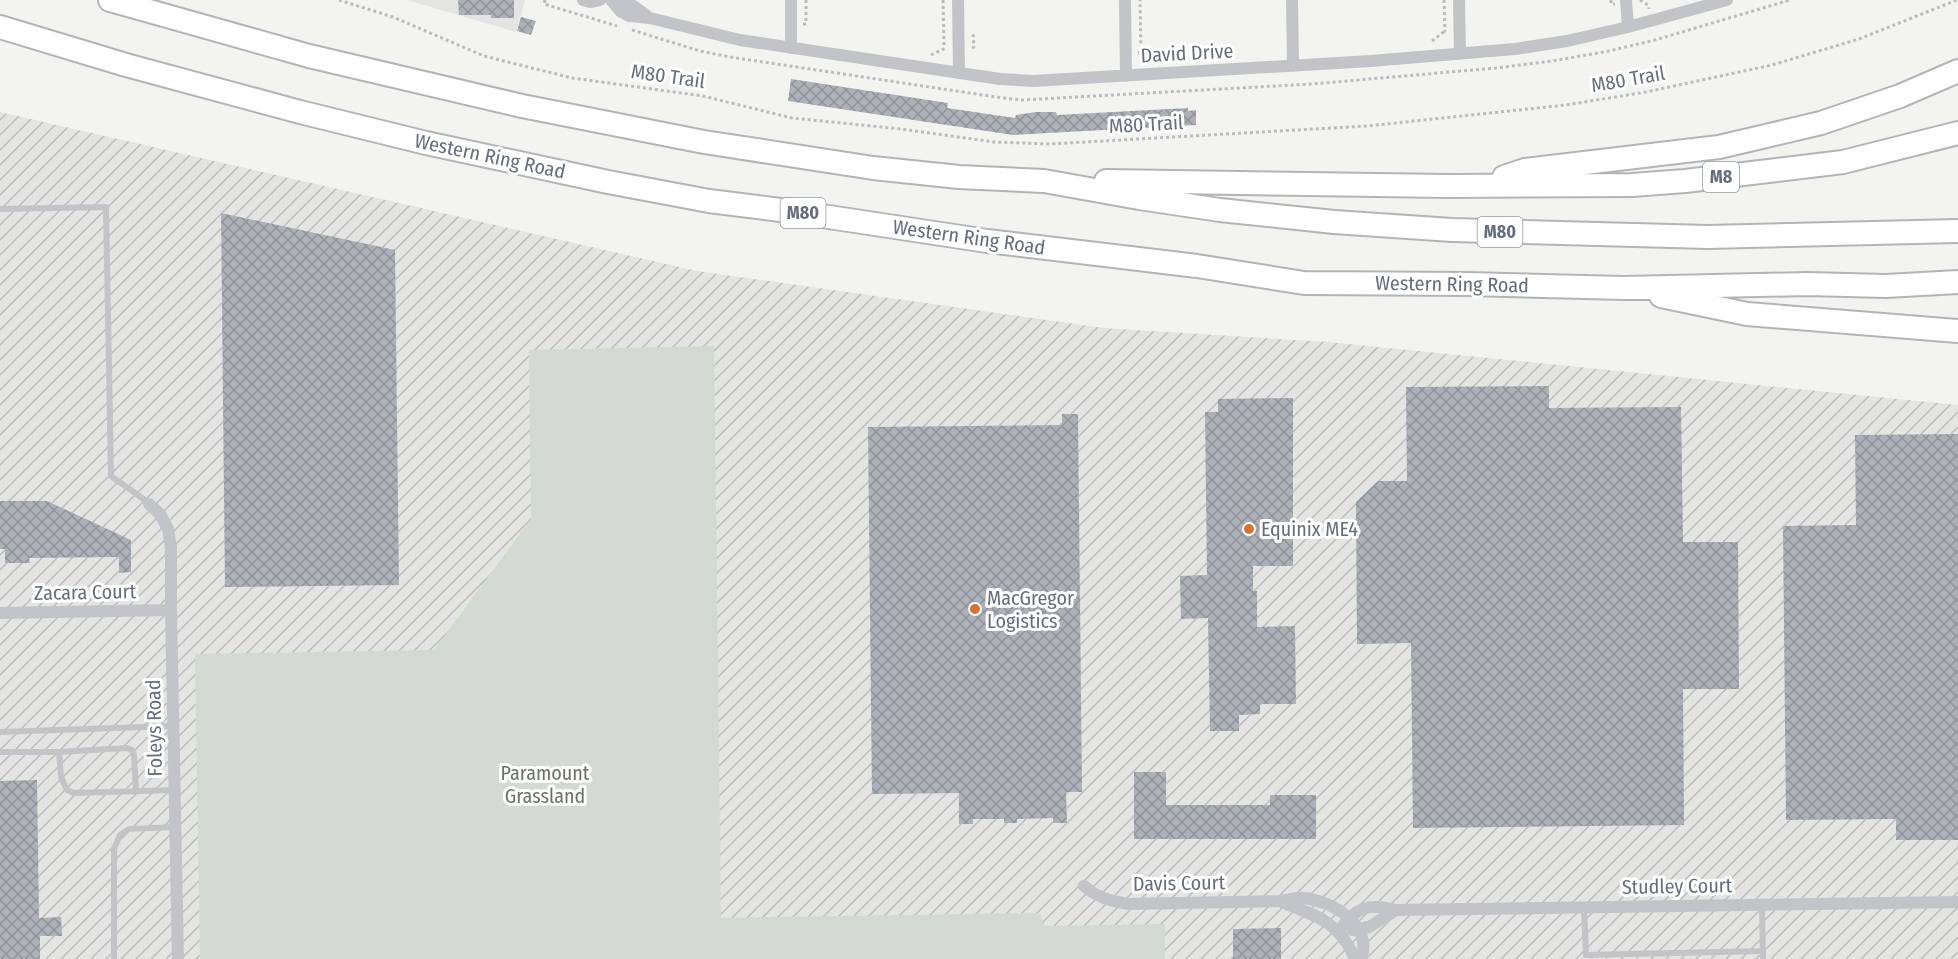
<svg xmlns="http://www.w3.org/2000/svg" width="1958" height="959" viewBox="0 0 1958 959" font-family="'Fira Sans Condensed',sans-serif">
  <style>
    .built { fill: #e4e4e3 }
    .industrial { fill: url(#industrial-furrows) }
    .grass { fill: #d3dad1 }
    .building { fill: url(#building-cross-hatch) }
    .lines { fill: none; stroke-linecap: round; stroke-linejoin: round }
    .motorway-casing { stroke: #b2b4b8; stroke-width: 26 }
    .path { stroke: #bbbcbf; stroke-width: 3; stroke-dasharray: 3 3; stroke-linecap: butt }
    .service { stroke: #c2c4c8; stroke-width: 6 }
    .minor { stroke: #c2c4c8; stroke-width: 12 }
    .motorway { stroke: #fff; stroke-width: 22 }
    .poi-dot { fill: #d9732b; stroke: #fff; stroke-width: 2 }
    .labels { text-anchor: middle; stroke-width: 6; stroke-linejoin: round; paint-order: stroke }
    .shield { fill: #fff; stroke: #929aa5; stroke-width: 1.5 }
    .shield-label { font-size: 18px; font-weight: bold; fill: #646e7f }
    .street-label { font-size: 20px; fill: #646e7f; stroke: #fff }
    .poi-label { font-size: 20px; fill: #646e7f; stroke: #fff; text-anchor: start }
    .park-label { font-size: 20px; fill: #637763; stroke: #fff }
  </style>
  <defs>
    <pattern id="industrial-furrows" width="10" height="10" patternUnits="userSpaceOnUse" patternTransform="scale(1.5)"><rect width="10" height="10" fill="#e4e4e3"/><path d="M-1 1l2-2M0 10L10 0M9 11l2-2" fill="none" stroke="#bcbdbd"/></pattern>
    <pattern id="building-cross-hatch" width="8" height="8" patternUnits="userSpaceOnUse" patternTransform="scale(1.5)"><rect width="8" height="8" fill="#acb1b7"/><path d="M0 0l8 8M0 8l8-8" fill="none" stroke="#90949a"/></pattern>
  </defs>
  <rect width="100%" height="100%" fill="#f3f4f0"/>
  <path class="built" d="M407 0H525L516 32Z"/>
  <path class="industrial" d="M0 112 697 271 1104 328 1328 342 1958 405V959H0Z"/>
  <path class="grass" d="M714 346 721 918 1040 913 1044 926 1165 924V959H200L195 654 434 650 531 519 529 350Z"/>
  <path class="building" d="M458 0H514V18H491V15H459Z
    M521 17 536 21 531 35 517 31Z
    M791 79 948 103 947 108 1015 118 1016 115 1036 112H1056L1057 115 1188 108V111L1196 110V125L1013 135 788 101Z
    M221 213 395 250 399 585 225 587Z
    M1549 386V408L1681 407 1683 542H1738L1739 689H1683L1684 825 1413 828 1411 643 1357 644 1356 502 1378 481H1407L1406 387Z
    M1293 398V566H1253V591H1257V627L1295 626 1296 704H1260V714L1239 715V731H1210L1208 618 1181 619 1180 576 1207 575 1205 412H1218V399Z
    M1062 414H1078L1082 792H1066L1067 823H1053V818L1017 819V823H1004V819H973V824H959V793L872 794 868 427 1062 425Z
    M1958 434V840H1896V819L1786 820 1783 526 1856 525 1855 435Z
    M0 501H47L131 540V572L119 573V557L29 558 30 563H5V549H0Z
    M1134 772H1166V805H1270V795H1316V839H1134Z
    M37 780 39 918 61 917 62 936H40V959H0V781Z
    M1281 928V959H1233V929Z"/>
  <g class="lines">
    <defs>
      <path id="motorway" d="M110 0 309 56 522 106 704 142 873 168 959 177 1044 181 1139 198 1220 210 1334 222 1452 230 1708 237 1958 231
        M0 27 126 65 300 112 426 143 608 182 709 201 796 212 987 241 1197 266 1304 283 1468 284 1624 288 1807 284 1886 286 1958 282
        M1504 177 1525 170 1719 147 1766 136 1821 123 1900 96 1958 71
        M1106 181 1447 186 1632 185 1685 181 1843 162 1958 133
        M1661 296 1747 314 1958 331"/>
    </defs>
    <use href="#motorway" class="motorway-casing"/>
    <path class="path" d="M339 0 393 17 484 56 572 78 703 96 792 118 901 129 994 142 1050 144 1367 126 1566 105 1646 92 1772 65 1859 39 1957 0
      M545 0 544 4 617 26
      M943 0 944 47
      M1444 0 1445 31H1446
      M1611 0V4H1615
      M1640 0 1648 5 1649 9
      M803 24H806V0
      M632 30 700 51 730 57 1003 98 1022 100 1312 84 1496 68 1552 61 1609 51 1655 40 1790 0
      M1432 41 1445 31
      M972 48 974 47 973 32
      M1141 52 1151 61
      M1138 53 1141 52 1140 0
      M931 55 946 48"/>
    <path class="service" d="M0 209 106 207 111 476 149 503
      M0 732 173 726
      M0 752H59L127 748 132 750 134 755 136 791
      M59 752 61 777 67 790 74 793 175 790
      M1762 905 1763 959
      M1584 908 1586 955 1763 951
      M114 959V849L120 835 129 829 175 827"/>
    <path class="minor" d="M583 0 590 2 600 0
      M611 0 621 12 629 16 650 18 740 40 1000 79 1033 81 1371 61 1515 49 1567 41 1628 27 1727 0
      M625 0 646 15
      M791 0V48
      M958 0 959 73
      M1125 0 1126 76
      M1292 0 1293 66
      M1459 0 1460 53
      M1626 0 1628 27
      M149 504 160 514 168 529 171 548V610L178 959
      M0 613 171 610
      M1084 886C1098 898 1111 901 1128 904L1280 901C1288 900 1296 897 1304 898 1332 901 1374 925 1361 959
      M1281 902C1317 916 1339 921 1355 959
      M1352 930 1369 927 1396 910
      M1339 931C1356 907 1367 903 1396 910L1958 902"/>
    <use href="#motorway" class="motorway"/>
  </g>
  <g class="poi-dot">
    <circle cx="1249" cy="529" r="6"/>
    <circle cx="975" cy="609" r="6"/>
  </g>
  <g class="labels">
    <g class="shield">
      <rect x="1703" y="162" width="36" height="30" rx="4.5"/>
      <rect x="780.5" y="198" width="45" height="30" rx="4.5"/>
      <rect x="1477.5" y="217" width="45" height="30" rx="4.5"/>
    </g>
    <g class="shield-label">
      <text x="1721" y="183">M8</text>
      <text x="803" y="219">M80</text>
      <text x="1500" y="238">M80</text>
    </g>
    <g class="street-label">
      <text transform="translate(1187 53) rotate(-3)" y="7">David Drive</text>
      <text transform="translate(668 76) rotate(8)" y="7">M80 Trail</text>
      <text transform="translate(1628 79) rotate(-10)" y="7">M80 Trail</text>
      <text transform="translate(1146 124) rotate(-3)" y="7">M80 Trail</text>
      <text transform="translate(490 156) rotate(12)" y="7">Western Ring Road</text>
      <text transform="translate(969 237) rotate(8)" y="7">Western Ring Road</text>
      <text transform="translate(1452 284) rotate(1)" y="7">Western Ring Road</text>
      <text transform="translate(85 592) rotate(-1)" y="7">Zacara Court</text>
      <text transform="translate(154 728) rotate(-91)" y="7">Foleys Road</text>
      <text transform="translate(1179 883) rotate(-1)" y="7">Davis Court</text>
      <text transform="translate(1677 886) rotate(-1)" y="7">Studley Court</text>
    </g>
    <g class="poi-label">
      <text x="1261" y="536">Equinix ME4</text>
      <text x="987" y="605">MacGregor<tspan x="987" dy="23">Logistics</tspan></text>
    </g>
    <g class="park-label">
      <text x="545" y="780">Paramount<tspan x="545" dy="23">Grassland</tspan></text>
    </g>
  </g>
</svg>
